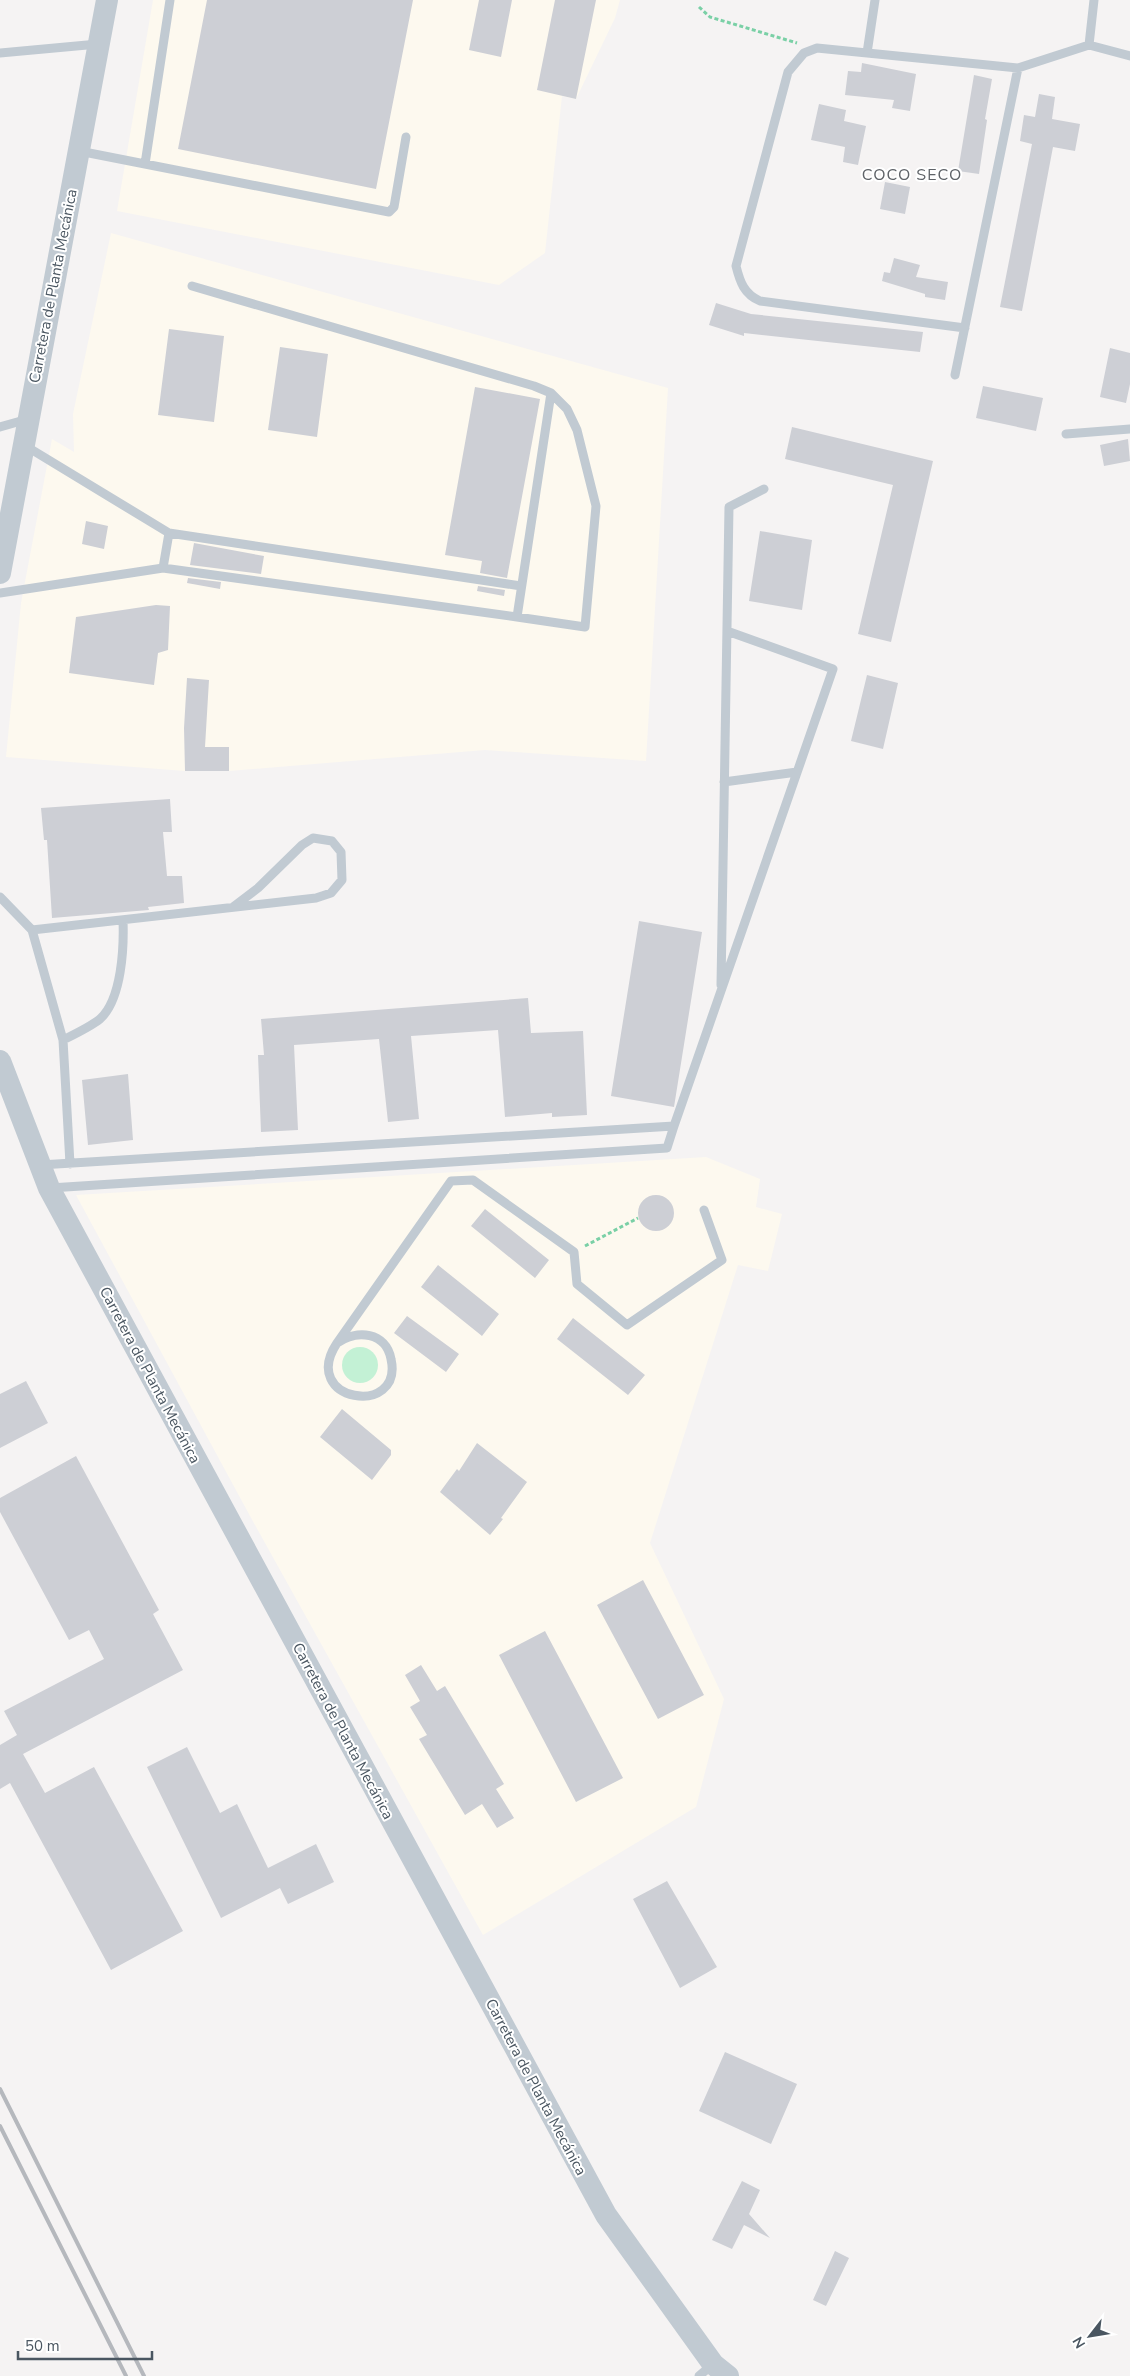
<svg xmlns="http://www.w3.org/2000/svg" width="1130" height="2376" viewBox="0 0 1130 2376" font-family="'Nunito Sans',sans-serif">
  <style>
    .commercial { fill: #fdf9ef }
    .green { fill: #c3f1d5 }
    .building { fill: #cdcfd5 }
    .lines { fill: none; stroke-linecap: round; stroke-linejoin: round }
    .path { stroke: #7ad0a6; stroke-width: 3; stroke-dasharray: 4 2.5; stroke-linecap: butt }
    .service { stroke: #c1cad2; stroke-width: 9 }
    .tertiary { stroke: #c1cad2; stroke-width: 22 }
    .rail { stroke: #b5b8bd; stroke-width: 4 }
    .labels { text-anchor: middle; stroke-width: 4; stroke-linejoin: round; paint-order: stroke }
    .street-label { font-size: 15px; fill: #4a5661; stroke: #fff }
    .neighbourhood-label { font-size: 16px; letter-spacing: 1px; fill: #5f6368; stroke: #fff }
  </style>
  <rect width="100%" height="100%" fill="#f5f3f3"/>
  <path class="commercial" d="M153 0H620L615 18 576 99 562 96 545 253 499 285 117 211Z
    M111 233 668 388 646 761 485 750 229 771H185L6 757 21 603 52 439 74 452 73 414Z
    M706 1157 760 1179 756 1207 782 1214 768 1271 738 1265 650 1543 724 1699 696 1807 483 1935 250 1516 76 1195Z"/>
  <path class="green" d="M342 1365a18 18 0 1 1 36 0a18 18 0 1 1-36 0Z"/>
  <path class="building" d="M207 0H413L376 189 178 149Z
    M479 0H512L501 57 469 50Z
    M555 0H596L576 99 537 90Z
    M862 63 916 74 910 111 892 108 894 100 845 95 848 71 861 72Z
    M974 75 992 79 985 119 987 120 979 174 958 171Z
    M1039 94 1055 97 1052 119 1080 124 1075 151 1053 147 1022 311 1000 307 1032 144 1020 141 1024 115 1035 117Z
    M819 104 846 110 844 121 866 126 858 165 843 162 845 147 811 140Z
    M885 182 910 187 905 214 880 209Z
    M894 258 920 265 916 277 948 282 945 300 925 297V294L882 281 884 272 890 273Z
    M716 303 751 314 923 332 920 352 744 333V336L709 325Z
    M169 329 224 336 214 422 158 415Z
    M280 347 328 354 317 437 268 430Z
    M1110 348 1130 353V384L1126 403 1100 397Z
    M983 386 1043 398 1036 431 976 418Z
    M475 387 540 399 507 578 480 573 482 561 445 555Z
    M792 427 933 461 891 642 858 634 893 485 785 459Z
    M1128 439 1130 461 1104 466 1100 445Z
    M86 521 108 526 104 549 82 544Z
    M760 531 812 540 802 610 749 601Z
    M194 543 264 556 261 574 190 565Z
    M188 578 221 582 220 589 187 583Z
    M478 586 505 590 504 596 477 591Z
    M156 605 170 606 168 650 158 653 154 685 69 673 76 617Z
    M867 675 898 683 883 749 851 741Z
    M187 678 209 680 205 747H229V771H185L184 728Z
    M170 799 172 832H163L167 876H182L184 903 148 907 149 910 52 918 47 840H44L41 808Z
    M639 921 702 932 674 1107 611 1096Z
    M528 998 531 1033 583 1031 587 1115 552 1117V1113L505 1117 498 1030 411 1036 419 1119 388 1122 379 1039 294 1045 298 1130 261 1132 258 1055H264L261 1019Z
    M128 1074 133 1140 88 1145 82 1080Z
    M638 1213a18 18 0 1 1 36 0a18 18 0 1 1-36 0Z
    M485 1209 549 1260 535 1278 471 1226Z
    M438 1265 499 1314 482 1336 421 1287Z
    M407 1316 459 1354 446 1372 394 1333Z
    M573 1318 645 1375 628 1395 557 1339Z
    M26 1381 48 1423 0 1448V1394Z
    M342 1409 391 1450V1455L372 1480 320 1437Z
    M477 1443 527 1482 501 1518 503 1519 490 1535 440 1492 457 1469 459 1471Z
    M76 1456 159 1610 153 1614 183 1670 23 1754 45 1793 94 1767 183 1931 111 1970 10 1783 0 1789V1745L17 1735 4 1711 104 1659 89 1630 69 1640 0 1512V1498Z
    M643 1580 704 1695 658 1719 597 1605Z
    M545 1631 623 1778 576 1802 499 1655Z
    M421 1665 437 1691 445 1686 504 1784 496 1789 514 1818 497 1828 482 1804 465 1815 419 1739 427 1735 410 1707 420 1701 405 1675Z
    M187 1747 220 1813 237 1804 268 1868 316 1844 334 1882 288 1904 280 1888 221 1918 147 1767Z
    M667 1881 717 1967 680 1988 633 1899Z
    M725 2052 797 2084 771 2144 699 2111Z
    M742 2181 760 2190 749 2214 770 2238 744 2225 732 2249 712 2240Z
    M835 2251 849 2258 826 2306 813 2300Z"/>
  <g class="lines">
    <path class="path" d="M699 7 710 17 797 43
      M585 1246 638 1218"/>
    <path class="service" d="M1089 45 1094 0
      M0 53 98 44
      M867 53 875 0
      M79 151 389 212 394 207 406 137
      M145 164 170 0
      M192 286 534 386 551 393 567 409 577 430 596 506 585 627 517 617 551 393
      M965 328 760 301C744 294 740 282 736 266L788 72 804 53 817 48 1018 68 1089 45 1130 56
      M955 375 1018 68
      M0 427 28 419
      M1066 434 1130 429
      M169 533 521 586
      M163 568 517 617
      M0 593 163 568 169 533 24 445
      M724 782 797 772
      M0 897 32 930 63 1040 70 1164
      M32 930 316 898 331 893 342 880 341 852 332 841 313 838 302 845 258 888 233 907
      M721 985 729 507 764 489
      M63 1040C75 1034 90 1027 100 1019 122 999 124 947 123 920
      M674 1126 833 669 727 631
      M40 1165 674 1126 667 1148 50 1188
      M337 1343C357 1329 386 1332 391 1359 404 1418 298 1402 337 1343L451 1181 473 1180 574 1252 577 1284 627 1325 722 1260 704 1210
      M699 2376 713 2364"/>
    <path class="tertiary" d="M0 573 107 0
      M0 1061 49 1188 606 2215 713 2364 728 2376"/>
    <path class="rail" d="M0 2089 144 2376
      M0 2126 126 2376"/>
  </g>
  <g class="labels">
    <g class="street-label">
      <text transform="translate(53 286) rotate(-79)" y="5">Carretera de Planta Mecánica</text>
      <text transform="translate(150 1375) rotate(62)" y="5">Carretera de Planta Mecánica</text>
      <text transform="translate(343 1731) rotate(62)" y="5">Carretera de Planta Mecánica</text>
      <text transform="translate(536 2087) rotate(62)" y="5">Carretera de Planta Mecánica</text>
    </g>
    <g class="neighbourhood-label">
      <text x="912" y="180">COCO SECO</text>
    </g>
  </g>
  <g transform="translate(1090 2336) rotate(239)" stroke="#ffffff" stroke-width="4" paint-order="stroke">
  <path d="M0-4L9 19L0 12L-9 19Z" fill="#4a5661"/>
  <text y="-8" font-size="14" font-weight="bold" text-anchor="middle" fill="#4a5661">N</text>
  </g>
  <path d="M18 2351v8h134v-8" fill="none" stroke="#4a5661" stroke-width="2.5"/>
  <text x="25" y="2351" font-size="15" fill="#4a5661" stroke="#ffffff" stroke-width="4" paint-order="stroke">50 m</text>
</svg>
